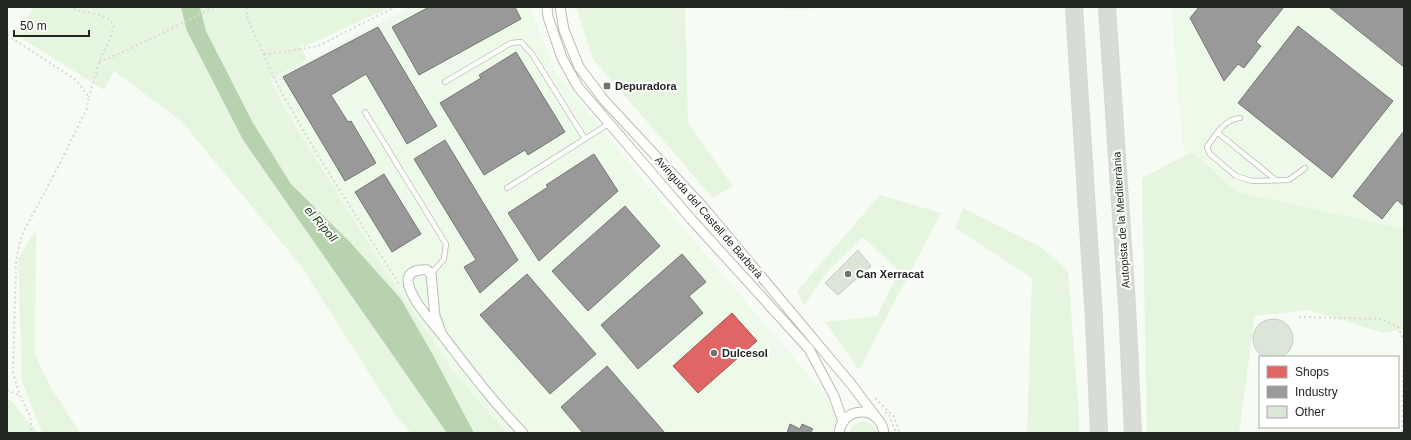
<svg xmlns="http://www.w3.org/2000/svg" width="1411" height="440" viewBox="0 0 1411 440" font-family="Helvetica,sans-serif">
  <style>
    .built { fill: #edfae9 }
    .green { fill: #e6f5e0 }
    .water { fill: #b8d2af }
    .shops { fill: #e06666; stroke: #a75351 }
    .industry { fill: #999; stroke: #767775 }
    .building { fill: #dbe5d8; stroke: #c7ccc5 }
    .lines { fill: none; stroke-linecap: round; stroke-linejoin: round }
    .lane-casing { stroke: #b7bcb5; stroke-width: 6 }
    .street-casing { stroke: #b7bcb5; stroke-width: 11 }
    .highway-casing { stroke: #d4d7d3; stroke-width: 18 }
    .path { stroke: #d7d9d6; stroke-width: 2; stroke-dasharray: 2 3; stroke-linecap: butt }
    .lane { stroke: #fefffd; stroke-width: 4.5 }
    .street { stroke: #fefffd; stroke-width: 9 }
    .highway { stroke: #d7ddd4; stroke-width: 16 }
    .poi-dot { fill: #6d726b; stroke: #fff; stroke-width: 1.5 }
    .labels { text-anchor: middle; stroke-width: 4; stroke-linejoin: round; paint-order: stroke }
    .poi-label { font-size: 11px; font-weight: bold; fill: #232721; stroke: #fff; text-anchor: start }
    .street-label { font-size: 11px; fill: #232721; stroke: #fff }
    .water-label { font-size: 12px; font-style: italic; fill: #183909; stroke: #fff }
  </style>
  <rect width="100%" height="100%" fill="#f6fcf4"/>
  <path class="built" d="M411 7H530L554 70 634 169 745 301 819 387 848 433H507L454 372 382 265 287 113 270 79Z
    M779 7H842L788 11Z
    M1171 7H1404V228L1395 227 1237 192 1183 149Z"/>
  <path class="green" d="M31 7H181L186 29 243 140 447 433H411L397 417 301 266 182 122 114 71 104 90 15 34 33 10Z
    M200 7H391L304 47 299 41 307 60 270 79 287 113 382 265 454 372 507 433H474L433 355 401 299 350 242 291 184 253 123 206 31Z
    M576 7H685L688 123 733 186 713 198 593 59Z
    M1192 152 1237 192 1395 227 1404 228V329L1384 333 1308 310 1255 316 1239 433H1147L1142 178Z
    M880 195 941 213 859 370 825 322 877 316 899 271 863 237 829 270 804 305 797 291Z
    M963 208 1041 247 1068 271 1079 416V433H1027L1032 278 955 228Z
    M36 229 35 354 50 386 80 433H42L22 381 18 259Z
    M7 399 11 401 38 433H7Z
    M860 422C869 421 874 425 877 433H849L852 426Z"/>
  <path class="water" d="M181 7H200L206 31 253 123 291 184 350 242 401 299 433 355 474 433H447L243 140 186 29Z"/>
  <path class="shops" d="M732 313 757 341 698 393 673 366Z"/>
  <path class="industry" d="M429 7H515L521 19 419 75 392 27Z
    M1199 7H1284L1256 42 1261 46 1244 68 1238 64 1224 81 1190 18Z
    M1329 7H1404V67Z
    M1298 26 1393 101 1332 178 1238 103Z
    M378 27 437 126 407 144 366 74 331 95 348 122 351 121 376 163 345 181 283 77Z
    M516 52 565 132 528 155 525 150 484 175 440 103 481 78 479 75Z
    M1404 131V206L1397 200 1382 219 1353 196Z
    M445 140 518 260 480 293 464 267 476 260 414 159Z
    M594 154 618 191 539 261 508 213 548 187 546 185Z
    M384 174 421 234 392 252 355 192Z
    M625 206 660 246 588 311 552 271Z
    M682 254 706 282 689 296 703 313 638 369 601 325Z
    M527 274 596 354 550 394 480 315Z
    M607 366 665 433H583L561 407Z
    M790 424 800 429 802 424 813 429 810 433H787Z"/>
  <path class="building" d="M858 250 871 266 838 295 825 283Z
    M1253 339a20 20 0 1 1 40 0a20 20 0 1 1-40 0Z"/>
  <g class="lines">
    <defs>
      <path id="lane" d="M445 82 511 43 521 42 532 54 585 139
        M365 112 446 244 444 259 431 274
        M1240 118C1225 119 1215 135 1207 147L1210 154 1236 176 1252 181 1289 180 1305 168
        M1218 133 1277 181
        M507 188 610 123"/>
      <path id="street" d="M547 7 548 17 562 58 578 87 691 219 809 349 834 396 843 422
        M560 7 564 30 579 67 604 100 704 208 851 384 876 417
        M442 335 435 316 431 274 427 270C420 269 408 271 408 280 408 297 434 324 443 336 469 370 494 403 523 433
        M839 433C843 405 880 405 884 433"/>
      <path id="highway" d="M1074 7 1094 319 1099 433
        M1107 7 1127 305 1133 433"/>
    </defs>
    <use href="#lane" class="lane-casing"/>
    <use href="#street" class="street-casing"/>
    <use href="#highway" class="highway-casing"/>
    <path class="path" d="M69 7C83 15 104 10 114 25L111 36 99 62 89 97
      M247 7 248 20 278 86 317 154 399 284
      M7 35 67 74 77 81 89 97 87 108 59 165 25 229 21 237 16 261 13 372 20 396 30 416 32 433
      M264 54 289 51 318 46 395 7
      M99 62 128 50 214 7
      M1299 317 1381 319 1398 327 1404 341 1402 433
      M7 390 20 396
      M875 398 894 417 900 433
      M885 412 889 415 896 433"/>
    <use href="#lane" class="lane"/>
    <use href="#street" class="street"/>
    <use href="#highway" class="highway"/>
  </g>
  <g class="poi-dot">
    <rect x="603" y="82" width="8" height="8" rx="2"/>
    <circle cx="848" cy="274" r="4"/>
    <circle cx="714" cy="353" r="4"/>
  </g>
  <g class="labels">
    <g class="poi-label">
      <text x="615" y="90">Depuradora</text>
      <text x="856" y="278">Can Xerracat</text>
      <text x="722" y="357">Dulcesol</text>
    </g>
    <g class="street-label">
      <text transform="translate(709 217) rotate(49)" y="4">Avinguda del Castell de Barberà</text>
      <text transform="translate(1121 220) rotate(-94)" y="4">Autopista de la Mediterrània</text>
    </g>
    <g class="water-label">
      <text transform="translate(321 224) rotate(49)" y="4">el Ripoll</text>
    </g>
  </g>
  <rect width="1411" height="440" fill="none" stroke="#232721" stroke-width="16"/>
  <rect x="1259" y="356" width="140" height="72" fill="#ffffff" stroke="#a7a9a6"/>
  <rect x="1267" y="366" width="20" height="12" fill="#e06666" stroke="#a7a9a6"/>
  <text x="1295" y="376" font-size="12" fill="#232721">Shops</text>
  <rect x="1267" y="386" width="20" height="12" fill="#999999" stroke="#a7a9a6"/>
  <text x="1295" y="396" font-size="12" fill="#232721">Industry</text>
  <rect x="1267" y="406" width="20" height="12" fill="#dbe5d8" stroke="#a7a9a6"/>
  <text x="1295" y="416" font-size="12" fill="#232721">Other</text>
  <path d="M14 30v6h75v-6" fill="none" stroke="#232721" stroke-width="2"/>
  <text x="20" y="30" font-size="12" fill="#232721" stroke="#ffffff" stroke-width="3" paint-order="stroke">50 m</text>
</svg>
